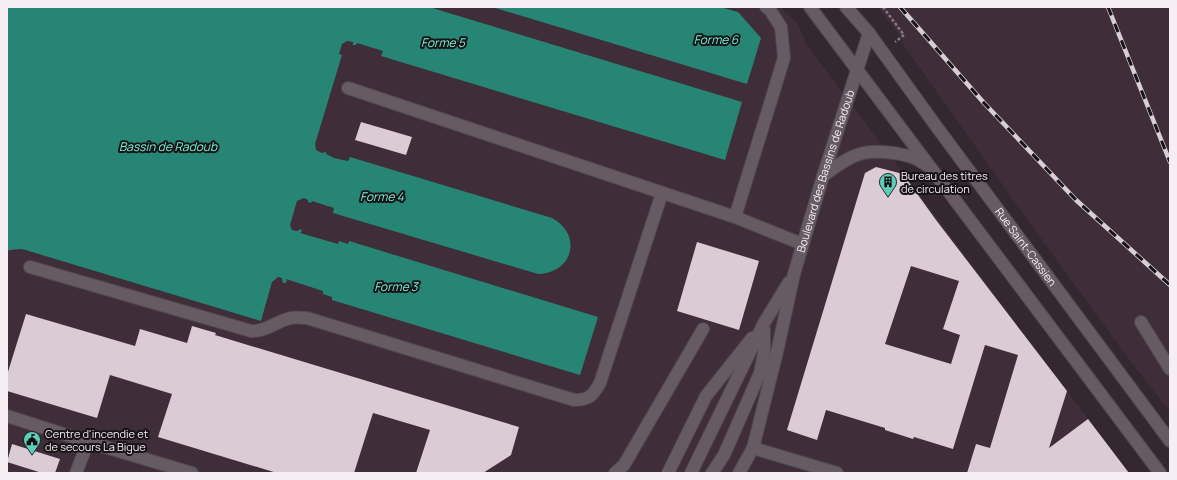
<svg xmlns="http://www.w3.org/2000/svg" width="1177" height="480" viewBox="0 0 1177 480" font-family="Manrope,sans-serif">
  <style>
    .built { fill: #3f2e39 }
    .water { fill: #278576 }
    .building { fill: #dacbd4; fill-rule: evenodd }
    .lines { fill: none; stroke-linecap: round; stroke-linejoin: round }
    .minor-casing { stroke: #50464c; stroke-width: 14 }
    .path { stroke: #82787e; stroke-width: 2.5; stroke-dasharray: 3 2; stroke-linecap: butt }
    .minor { stroke: #675b63; stroke-width: 12 }
    .rail-casing { stroke: #d7cfd4; stroke-width: 4.5 }
    .rail { stroke: #181316; stroke-width: 3; stroke-dasharray: 9; stroke-linecap: butt }
    .labels { text-anchor: middle; stroke-width: 4; stroke-linejoin: round; paint-order: stroke }
    .street-label { font-size: 11px; fill: #f6eef3; stroke: #181316 }
    .poi-label { font-size: 11px; fill: #f6eef3; stroke: #181316; text-anchor: start }
    .water-label { font-size: 12px; font-style: italic; fill: #73f3dd; stroke: #181316 }
  </style>
  <rect width="100%" height="100%" fill="#33282f"/>
  <path class="built" d="M375 7H780L797 23 807 45 1067 391 1129 473H7V251L10 250 22 249 261 321 272 282 277 277 286 279 299 233 302 231 301 229 297 231 292 230 290 225 297 201 304 198 308 200 334 158 316 150 314 144 342 55 339 54 342 44 347 41 353 42 354 45H356Z
    M878 7H1170V412L1131 362 1029 222 900 40 902 39Z"/>
  <path class="water" d="M7 7H429L742 102 725 160 381 56 383 51 357 43 356 45H353V42L347 41 342 44 339 54 342 55 315 144 316 150 322 153 326 152V154L334 158 348 161 350 157 552 218C583 235 573 273 538 274L333 213 334 208 312 201 311 203 308 202V200L304 198 297 201 290 225 292 230 297 231 301 229 302 231 300 233 338 244 339 241 348 244 349 241 598 317 580 375 332 300V297L323 294V291L286 279 287 281 285 283H283L282 278 278 277 272 282 261 321 22 249 10 250 7 251Z
    M492 7H720L738 12 761 38 747 84Z"/>
  <path class="building" d="M361 122 412 137 406 155 355 140Z
    M876 167 903 174 936 220 1067 391 1049 448 1088 419 1129 473H967L976 444 990 448 1018 355 985 345 953 449 914 437 913 439 885 430V428L826 410 817 440 787 430 865 173ZM911 266 959 281 943 329 960 335 951 364 885 344Z
    M697 242 759 261 739 330 677 311Z
    M26 314 135 346 140 329 187 343 192 326 216 333 215 335 519 427 511 455 483 473H416L430 430 373 413 354 473H277L158 437 172 394 110 375 97 418 7 391V375Z
    M12 444 60 459 55 473H42L7 462Z"/>
  <g class="lines">
    <defs>
      <g id="minor">
        <path d="M810 7 1160 473"/>
        <path id="s1" d="M846 7 869 33 936 126 1170 441"/>
        <path d="M348 88 735 217 802 244"/>
        <path d="M823 176C834 168 846 158 860 154 873 149 899 153 912 157 917 159 923 163 928 166"/>
        <path d="M735 217 784 58 781 27 770 10 766 7"/>
        <path d="M30 267 251 331C266 332 276 321 291 318 296 317 302 318 307 318L574 400C590 400 593 395 600 383L662 193"/>
        <path d="M1141 322 1170 369"/>
        <path d="M7 416 85 441 192 473"/>
        <path d="M753 448 837 473"/>
        <path d="M76 473 88 442"/>
        <path d="M615 473 624 465 703 329"/>
        <path d="M668 473 706 396 752 338"/>
        <path d="M691 473 764 323 789 282"/>
        <path d="M712 473 724 455 760 373 764 353V329"/>
        <path id="s2" d="M739 473 753 448 777 352 794 274 823 176 869 33"/>
      </g>
    </defs>
    <use href="#minor" class="minor-casing"/>
    <path class="path" d="M883 7 904 35 895 42"/>
    <use href="#minor" class="minor"/>
    <defs>
      <path id="rail" d="M900 7 984 103 1076 200 1170 285
        M1108 7 1170 162"/>
    </defs>
    <use href="#rail" class="rail-casing"/>
    <use href="#rail" class="rail"/>
  </g>
  <defs>
    <symbol id="building-pin" viewBox="-11 -11 22 30"><path d="M0 17L-7.5 6A9.5 9.5 0 1 1 7.5 6Z" fill="#5cceba" stroke="#181316"/><path d="M-4-6H4V6H1V3H-1V6H-4ZM-2.5-4.3h1.7v1.8h-1.7ZM.8-4.3h1.7v1.8H.8ZM-2.5-1h1.7V.8h-1.7ZM.8-1h1.7V.8H.8Z" fill="#111"/></symbol>
    <symbol id="civic-pin" viewBox="-11 -11 22 30"><path d="M0 17L-7.5 6A9.5 9.5 0 1 1 7.5 6Z" fill="#5cceba" stroke="#181316"/><path d="M-.6-6.5H3V-4.5H.6V-3L4-1V1h2V6H-6V1h2V-1L-.6-3ZM-1.2 2.5V6h2.4V2.5Z" fill="#111"/></symbol>
  </defs>
  <g fill-rule="evenodd">
    <use href="#building-pin" x="878" y="172" width="20" height="27"/>
    <use href="#civic-pin" x="22" y="430" width="20" height="27"/>
  </g>
  <g class="labels">
    <g class="street-label">
      <text dy="4" stroke="none"><textPath href="#s2" startOffset="315">Boulevard des Bassins de Radoub</textPath></text>
      <text dy="4" stroke="none"><textPath href="#s1" startOffset="300">Rue Saint-Cassien</textPath></text>
    </g>
    <g class="poi-label">
      <text x="901" y="180">Bureau des titres<tspan x="901" dy="13">de circulation</tspan></text>
      <text x="45" y="438">Centre d'incendie et<tspan x="45" dy="13">de secours La Bigue</tspan></text>
    </g>
    <g class="water-label">
      <text x="716" y="44">Forme 6</text>
      <text x="443" y="47">Forme 5</text>
      <text x="168" y="151">Bassin de Radoub</text>
      <text x="382" y="201">Forme 4</text>
      <text x="396" y="291">Forme 3</text>
    </g>
  </g>
  <rect width="1177" height="480" fill="none" stroke="#f6eef3" stroke-width="16"/>
</svg>
